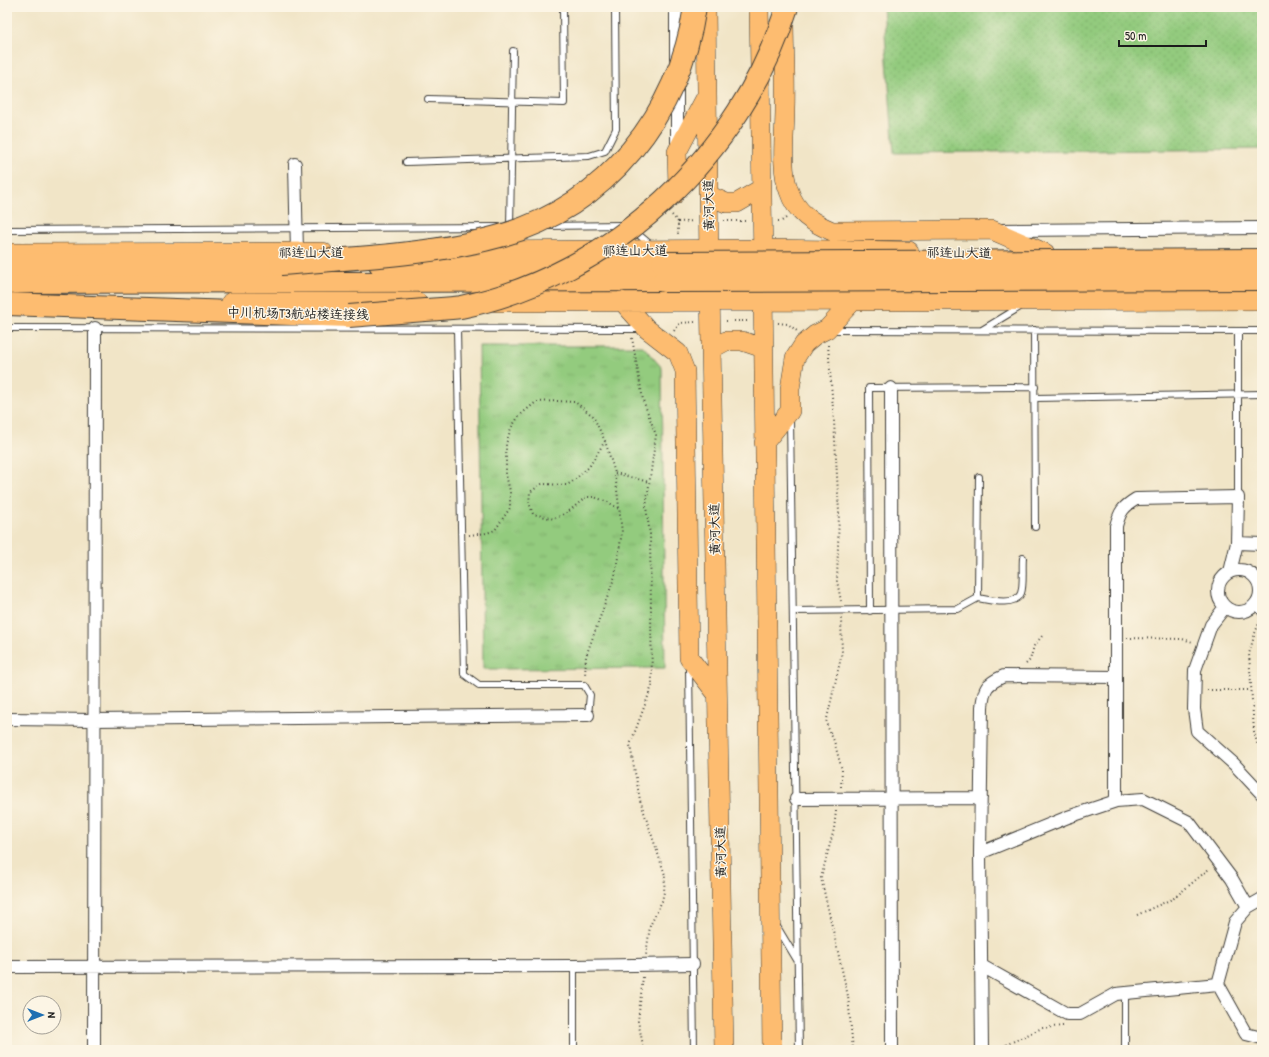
<svg xmlns="http://www.w3.org/2000/svg" width="1269" height="1057" viewBox="0 0 1269 1057" font-family="'Patrick Hand','LXGW WenKai TC',sans-serif">
  <style>
    .grass { fill: url(#grass-dots); stroke: #58744d }
    .park { fill: url(#park-tufts); stroke: #58744d }
    .lines { fill: none; stroke-linecap: round; stroke-linejoin: round }
    .service-casing { stroke: #3c3a36; stroke-width: 8 }
    .minor-casing { stroke: #3c3a36; stroke-width: 14 }
    .primary-casing { stroke: #3c3a36; stroke-width: 20 }
    .trunk-casing { stroke: #3c3a36; stroke-width: 22 }
    .motorway-casing { stroke: #3c3a36; stroke-width: 24 }
    .path { stroke: #3c3a36; stroke-width: 2; stroke-dasharray: 1 3; stroke-linecap: butt }
    .service { stroke: #fff; stroke-width: 6 }
    .minor { stroke: #fff; stroke-width: 12 }
    .primary { stroke: #fdbc6f; stroke-width: 19 }
    .trunk { stroke: #fdbc6f; stroke-width: 20 }
    .motorway { stroke: #fdbc6f; stroke-width: 22 }
    .motorway-bridge-casing { stroke: #3c3a36; stroke-width: 24; stroke-linecap: butt }
    .motorway-bridge { stroke: #fdbc6f; stroke-width: 22 }
    .labels { text-anchor: middle; stroke-width: 3; stroke-linejoin: round; paint-order: stroke }
    .street-label { font-size: 13px; fill: #1c1c1c; stroke: #fcf5e5 }
  </style>
  <defs>
    <pattern id="grass-dots" width="8" height="8" patternUnits="userSpaceOnUse"><rect width="8" height="8" fill="#93cb7e"/><path d="M2 2h.1M6 6h.1" fill="none" stroke="#7eae6c" stroke-width="1.8" stroke-linecap="round"/></pattern>
    <pattern id="park-tufts" width="24" height="20" patternUnits="userSpaceOnUse"><rect width="24" height="20" fill="#93cb7e"/><path d="M3 7l-1-3M5 7V3M7 7l1-3M15 17l-1-3M17 17v-4M19 17l1-3" fill="none" stroke="#7eae6c"/></pattern>
  </defs>
  <rect width="100%" height="100%" fill="#fcf5e5"/>
  <filter id="ink" filterUnits="userSpaceOnUse"><feTurbulence type="fractalNoise" baseFrequency=".025" numOctaves="2"/><feDisplacementMap in="SourceGraphic" scale="8" xChannelSelector="R" yChannelSelector="G"/><feConvolveMatrix kernelMatrix="1 2 1 2 8 2 1 2 1" color-interpolation-filters="sRGB"/></filter>
  <filter id="wash" filterUnits="userSpaceOnUse"><feTurbulence type="fractalNoise" baseFrequency=".012" numOctaves="4" result="noise"/><feDisplacementMap in="SourceGraphic" scale="16" xChannelSelector="R" yChannelSelector="G"/><feGaussianBlur stdDeviation="0.9" result="paint"/><feColorMatrix in="noise" values="0 0 0 0 0 0 0 0 0 0 0 0 0 0 0 0 0 1.4 0 .05"/><feComposite in="paint" operator="in"/></filter>
  <g filter="url(#wash)">
    <rect width="100%" height="100%" fill="#f1e5c7"/>
    <path class="grass" d="M883 7H1262V149L894 153Z"/>
    <path class="park" d="M479 346H643L662 368 665 668 483 669Z"/>
  </g>
  <g filter="url(#ink)">
    <g class="lines">
      <defs>
        <path id="service" d="M428 99 564 103 563 7
          M406 162 589 156 605 151 616 129 615 7
          M545 226 624 225
          M510 227 513 51
          M7 230 498 227
          M633 230 651 245
          M7 328 641 329
          M457 329 464 674 479 685H584L590 695 588 715
          M833 330 1262 331
          M982 330 1020 307
          M1034 330 1035 527
          M1238 331V497
          M1035 398 1262 394
          M790 418 799 1050
          M978 598C989 600 1016 607 1021 593 1024 585 1022 567 1023 558
          M1255 605 1262 613
          M793 611 958 609 978 598 979 477
          M870 611 869 388 1035 387
          M689 667 694 1050
          M776 925 797 960
          M574 966V1050
          M1125 993V1050"/>
        <path id="minor" d="M676 7V58
          M677 84V148
          M295 164 297 252
          M999 230 1262 228
          M891 388 892 1050
          M1237 543 1262 544
          M1218 591a21 21 0 1 1 42 0a21 21 0 1 1-42 0Z
          M1225 607 1211 625 1195 670 1194 709 1197 731 1234 764 1262 794
          M7 719 94 720 588 715
          M796 799 981 798
          M1116 801V526C1120 511 1123 507 1136 499L1238 497 1237 543 1230 572
          M980 853 1068 817 1116 801 1143 799 1189 822 1232 879 1248 907
          M1262 899 1248 907 1235 922 1218 984 1246 1034 1262 1038
          M982 966 1067 1014H1080L1116 994 1218 984
          M7 967 574 966 693 964
          M94 1050 95 328
          M982 1050 980 853 982 707C984 688 986 684 1004 676L1116 677"/>
        <path id="primary" d="M706 7 709 263
          M759 7 763 261
          M784 18C784 48 786 79 785 109 785 134 780 169 789 191 796 213 813 223 832 231L992 230 1045 253
          M674 195 678 187 677 152 706 97
          M708 195 726 203H737L761 189
          M461 251 763 249 909 251
          M7 253 323 252
          M763 287 772 1050
          M710 290 724 1050
          M622 301 647 329 678 353 685 371 689 658 717 694
          M231 302H417
          M495 302 1262 300
          M711 349 726 341H742L763 348
          M764 443 790 411V389L795 358 804 344 815 335 827 329 853 301"/>
        <path id="trunk" d="M7 283 664 281"/>
        <path id="motorway" d="M380 264 663 263
          M7 265 300 264
          M7 304 349 316"/>
      </defs>
      <use href="#service" class="service-casing"/>
      <use href="#minor" class="minor-casing"/>
      <use href="#primary" class="primary-casing"/>
      <use href="#trunk" class="trunk-casing"/>
      <use href="#motorway" class="motorway-casing"/>
      <path class="path" d="M672 215 678 222V234
        M724 221H747
        M778 221H782L786 218
        M678 222 693 221
        M726 321H750
        M778 323 788 324 797 331
        M674 331 680 323 696 322
        M632 338 643 400 656 435 646 507 650 534 652 686 630 745 640 800 665 875 664 892 662 901 650 926 646 955
        M828 345 834 421 839 512 837 581 841 601
        M605 441 589 467 572 482 567 485 542 484 530 492 529 503 533 514 554 519 568 512 586 497H594L608 502 619 509
        M615 473 649 482
        M469 535 487 533 495 530 510 508V491L506 475V444L511 428 519 416 536 402 558 401 575 402 593 416 605 441 615 473 622 532 615 576 586 656 585 676
        M1260 621 1255 633 1249 654 1254 731 1257 743 1262 749
        M1127 638 1182 639 1193 642
        M1026 664 1030 660 1034 646 1042 636
        M1207 690H1251
        M841 787 842 770 834 741 826 723 842 653 841 618
        M836 811 834 829 821 878 848 996 853 1050
        M1137 915 1174 898 1209 869
        M643 977 638 1021 644 1050
        M995 1050 1042 1028 1063 1026"/>
      <use href="#service" class="service"/>
      <use href="#minor" class="minor"/>
      <use href="#primary" class="primary"/>
      <use href="#trunk" class="trunk"/>
      <use href="#motorway" class="motorway"/>
      <defs>
        <path id="motorway-bridge" d="M663 263 1262 260
          M281 264C352 258 432 255 500 236 607 206 679 114 695 7
          M664 281 1262 279
          M349 316C374 314 399 312 425 310 436 309 449 309 461 307 612 276 742 154 787 7"/>
      </defs>
      <use href="#motorway-bridge" class="motorway-bridge-casing"/>
      <use href="#motorway-bridge" class="motorway-bridge"/>
    </g>
  </g>
  <g class="labels">
    <g class="street-label">
      <text transform="translate(708 205) rotate(-91)" y="5">黄河大道</text>
      <text x="635" y="255">祁连山大道</text>
      <text x="311" y="257">祁连山大道</text>
      <text transform="translate(959 252) rotate(1)" y="5">祁连山大道</text>
      <text transform="translate(298 313) rotate(1)" y="5">中川机场T3航站楼连接线</text>
      <text transform="translate(714 529) rotate(-91)" y="5">黄河大道</text>
      <text transform="translate(720 852) rotate(-91)" y="5">黄河大道</text>
    </g>
  </g>
  <rect width="1269" height="1057" fill="none" stroke="#fcf5e5" stroke-width="24"/>
  <g transform="translate(42 1015) rotate(90)"><circle r="19" fill="#fcf5e5" stroke="#a29e95"/>
  <path d="M0-3L7 15L0 10L-7 15Z" fill="#1f6fb2"/>
  <text y="-6" font-size="11" font-weight="bold" text-anchor="middle" fill="#1c1c1c">N</text>
  </g>
  <path d="M1119 40v6h87v-6" fill="none" stroke="#1c1c1c" stroke-width="2"/>
  <text x="1125" y="40" font-size="12" fill="#1c1c1c" stroke="#fcf5e5" stroke-width="3" paint-order="stroke">50 m</text>
</svg>
